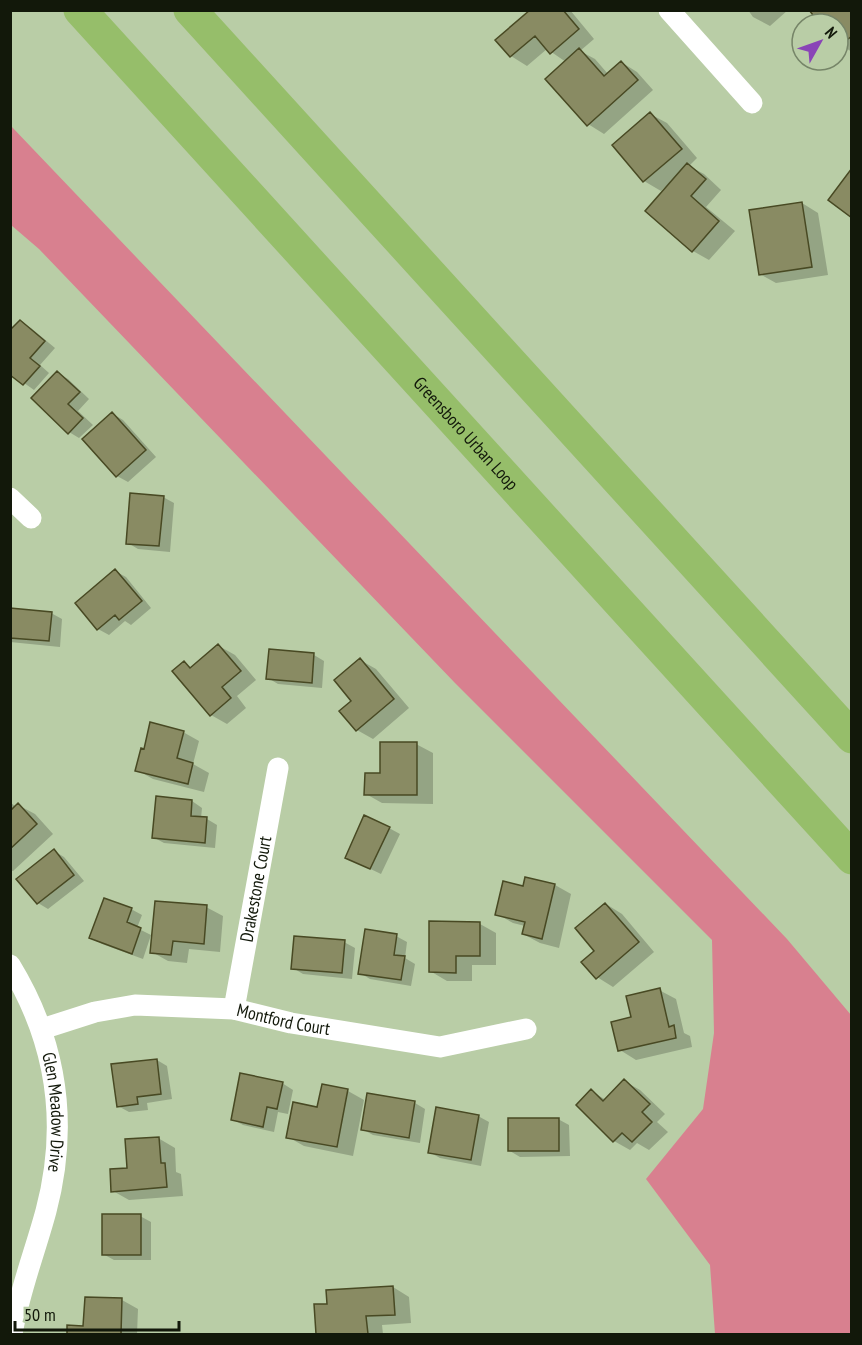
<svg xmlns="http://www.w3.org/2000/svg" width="862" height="1345" viewBox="0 0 862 1345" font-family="'PT Sans Narrow',sans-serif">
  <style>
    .green { fill: #d8808f }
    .shadow { fill: #0003 }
    .building { fill: #898b63; stroke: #484923; stroke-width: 1.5 }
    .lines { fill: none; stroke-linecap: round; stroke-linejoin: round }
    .minor { stroke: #fff; stroke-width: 21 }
    .motorway { stroke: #96be6a; stroke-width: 33 }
    .labels { text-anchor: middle; stroke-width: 6; stroke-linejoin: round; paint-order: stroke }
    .street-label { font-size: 18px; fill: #12180a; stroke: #b9cda6 }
  </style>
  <rect width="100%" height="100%" fill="#b9cda6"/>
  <path class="green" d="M11 126 787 939 851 1015V1334H715L710 1265 646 1179 703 1109 714 1033 712 940 455 683 39 249 11 225Z"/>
  <path class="shadow" d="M532 10H570L594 39 580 51 595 59 608 74 621 62 637 72 653 90 604 134 588 124 566 62 547 49 527 66 511 56Z
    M748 10H788L770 26 753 17Z
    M852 10V52L838 43V24H822Z
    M650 114 667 123 697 158 689 166 704 174 721 190 706 207 735 231 709 260 693 251 647 211 669 186 668 184 661 191 644 181 614 146Z
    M802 203 818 213 828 275 776 283 760 274Z
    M20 322 31 328 55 348 40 365 49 373 34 390 10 373Z
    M57 373 68 379 89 399 78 411 93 425 79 438 69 432Z
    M113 414 123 420 156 457 128 482 117 476Z
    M163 497 174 503 170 552 138 549 128 543Z
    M115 571 126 577 151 608 131 625 125 621 109 635 98 629Z
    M10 609 51 613 62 619 60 647 10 642Z
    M219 646 235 655 256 680 237 696 246 708 227 724 211 715 184 663 192 668Z
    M314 655 324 661 322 688 278 684 268 678Z
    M360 660 376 669 409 708 373 739 357 730 353 701Z
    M183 732 199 741 193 764 209 773 204 792 153 779 137 770Z
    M416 744 433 753V804L382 803 366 794Z
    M192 801 202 808 201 818 207 819 217 825 215 848 164 843 153 837Z
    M10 802 16 807 18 805 35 814 53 834 13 871 10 870Z
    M389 828 400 834 381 874 358 863Z
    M54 851 64 857 84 881 48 909 38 903Z
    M555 885 571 894 559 948 540 943 523 934 525 926 513 923 497 914 524 888Z
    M606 904 622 914 654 952 613 987 597 977 596 951Z
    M206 907 223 916 220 952 189 949 187 963 168 961 152 952Z
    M131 909 142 915 137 928 151 935 143 959 102 944 91 938Z
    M480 924 496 933V965H472V981H447L430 971Z
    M396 936 407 942 405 958 415 964 411 986 370 979 360 973Z
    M344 942 355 948 352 979 303 974 293 968Z
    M659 990 676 999 684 1033 690 1036 692 1047 636 1060 620 1050 633 1018Z
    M157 1060 167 1066 172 1099 147 1103 148 1110 129 1112 118 1106Z
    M624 1081 640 1090 665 1114 657 1122 668 1132 649 1150 637 1143 630 1150 614 1141 591 1091 606 1100Z
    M282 1083 293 1090 288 1114 278 1112 274 1132 243 1125 232 1119Z
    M348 1091 364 1100 353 1156 304 1146 288 1137 318 1109Z
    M415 1103 425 1109 420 1143 373 1135 362 1129Z
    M478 1116 489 1122 481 1166 440 1158 429 1152Z
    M558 1119 569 1125 570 1156 520 1157 510 1151Z
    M158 1138 175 1148 176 1172 181 1174 183 1196 129 1200 113 1191 129 1169Z
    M140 1216 151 1222V1260H114L103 1254Z
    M393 1287 409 1297 411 1323 382 1325 383 1334H317L315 1306 329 1305Z
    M122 1300 138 1309 137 1334H68L69 1326 85 1327Z"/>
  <path class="building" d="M530 10H563L579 29 550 54 535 36 510 57 495 40Z
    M809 10H852V36L839 46 838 24H820Z
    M579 48 604 76 621 61 638 80 587 126 545 79Z
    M650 112 682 149 643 182 612 145Z
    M687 163 706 179 691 196 719 221 692 252 645 211Z
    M852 168V218L828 200Z
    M802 202 812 267 759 275 749 210Z
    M20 320 45 341 30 358 40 366 23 385 10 375V330Z
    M57 371 80 392 68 404 83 418 68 434 31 398Z
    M112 412 146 450 116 477 82 439Z
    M130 493 164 496 159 546 126 544Z
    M115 569 142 601 119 620 115 615 97 630 75 603Z
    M10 608 52 612 49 641 10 638Z
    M218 644 241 671 222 687 231 698 210 716 172 671 184 661 190 668Z
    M269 649 314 653 312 683 266 679Z
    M360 658 394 699 356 731 339 711 351 701 334 680Z
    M150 722 184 731 177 758 193 763 188 784 135 771 141 748 144 749Z
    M380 742H417V795H364L365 773H380Z
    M156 796 192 800 191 816 207 817 205 843 152 838Z
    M18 803 37 824 10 849V808L12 809Z
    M364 815 390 827 370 869 345 858Z
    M54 849 74 875 37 904 16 879Z
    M525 877 555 884 542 939 522 934 525 922 495 915 503 881 523 886Z
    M104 898 132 908 127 922 141 928 132 954 89 938Z
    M155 901 207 905 204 944 173 941 171 955 150 953Z
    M605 903 639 942 596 979 581 962 594 951 575 928Z
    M429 921 480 922V956H456V973L429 972Z
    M365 929 397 934 394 955 405 956 401 980 358 974Z
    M294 936 345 940 342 973 291 969Z
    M660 988 669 1027 674 1025 676 1038 618 1051 611 1022 631 1017 626 996Z
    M157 1059 161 1094 137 1097 138 1104 117 1107 111 1064Z
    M240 1073 283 1082 277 1109 267 1107 263 1127 231 1120Z
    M624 1079 650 1104 642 1112 652 1122 632 1142 622 1133 613 1142 576 1105 591 1089 603 1101Z
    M322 1084 348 1089 337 1147 286 1138 293 1102 317 1107Z
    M367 1093 415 1101 409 1138 361 1130Z
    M436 1107 479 1115 471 1160 428 1153Z
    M508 1118H559V1151H508Z
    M159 1137 161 1163H165L167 1187 111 1192 110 1169 127 1168 125 1139Z
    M102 1214H141V1255H102Z
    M393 1286 395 1315 366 1316 368 1334H316L314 1304H327L326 1290Z
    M85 1297 122 1298 121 1334H67V1325L83 1326Z"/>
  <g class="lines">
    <g class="minor">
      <path d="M669 10 752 103"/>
      <path d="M10 498 31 518"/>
      <path id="s1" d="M10 965C57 1042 69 1124 46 1211 35 1252 19 1292 12 1334"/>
      <path id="s2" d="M234 1009 278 768"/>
      <path id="s3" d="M42 1029 95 1012 135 1005 234 1009 291 1023 440 1047 526 1029"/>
    </g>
    <g class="motorway">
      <path id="s4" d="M80 10 852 858"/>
      <path d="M190 10 852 737"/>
    </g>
  </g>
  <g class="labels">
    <g class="street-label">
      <text dy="6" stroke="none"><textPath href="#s4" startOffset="573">Greensboro Urban Loop</textPath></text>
      <text dy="6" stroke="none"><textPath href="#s2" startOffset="122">Drakestone Court</textPath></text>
      <text dy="6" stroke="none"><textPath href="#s3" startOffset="246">Montford Court</textPath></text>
      <text dy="6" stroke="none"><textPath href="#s1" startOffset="156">Glen Meadow Drive</textPath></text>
    </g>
  </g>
  <rect width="862" height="1345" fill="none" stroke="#12180a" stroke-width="24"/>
  <g transform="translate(820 42) rotate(50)"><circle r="28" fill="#b9cda6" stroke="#768568" stroke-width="1.5"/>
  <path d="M0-4.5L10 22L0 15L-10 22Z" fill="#8a44b7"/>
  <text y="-9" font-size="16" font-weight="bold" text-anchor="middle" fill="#12180a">N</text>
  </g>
  <path d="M15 1321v9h164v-9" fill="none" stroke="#12180a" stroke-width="3"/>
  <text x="24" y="1321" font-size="18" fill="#12180a" stroke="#b9cda6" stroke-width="4.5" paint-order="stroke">50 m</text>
</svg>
